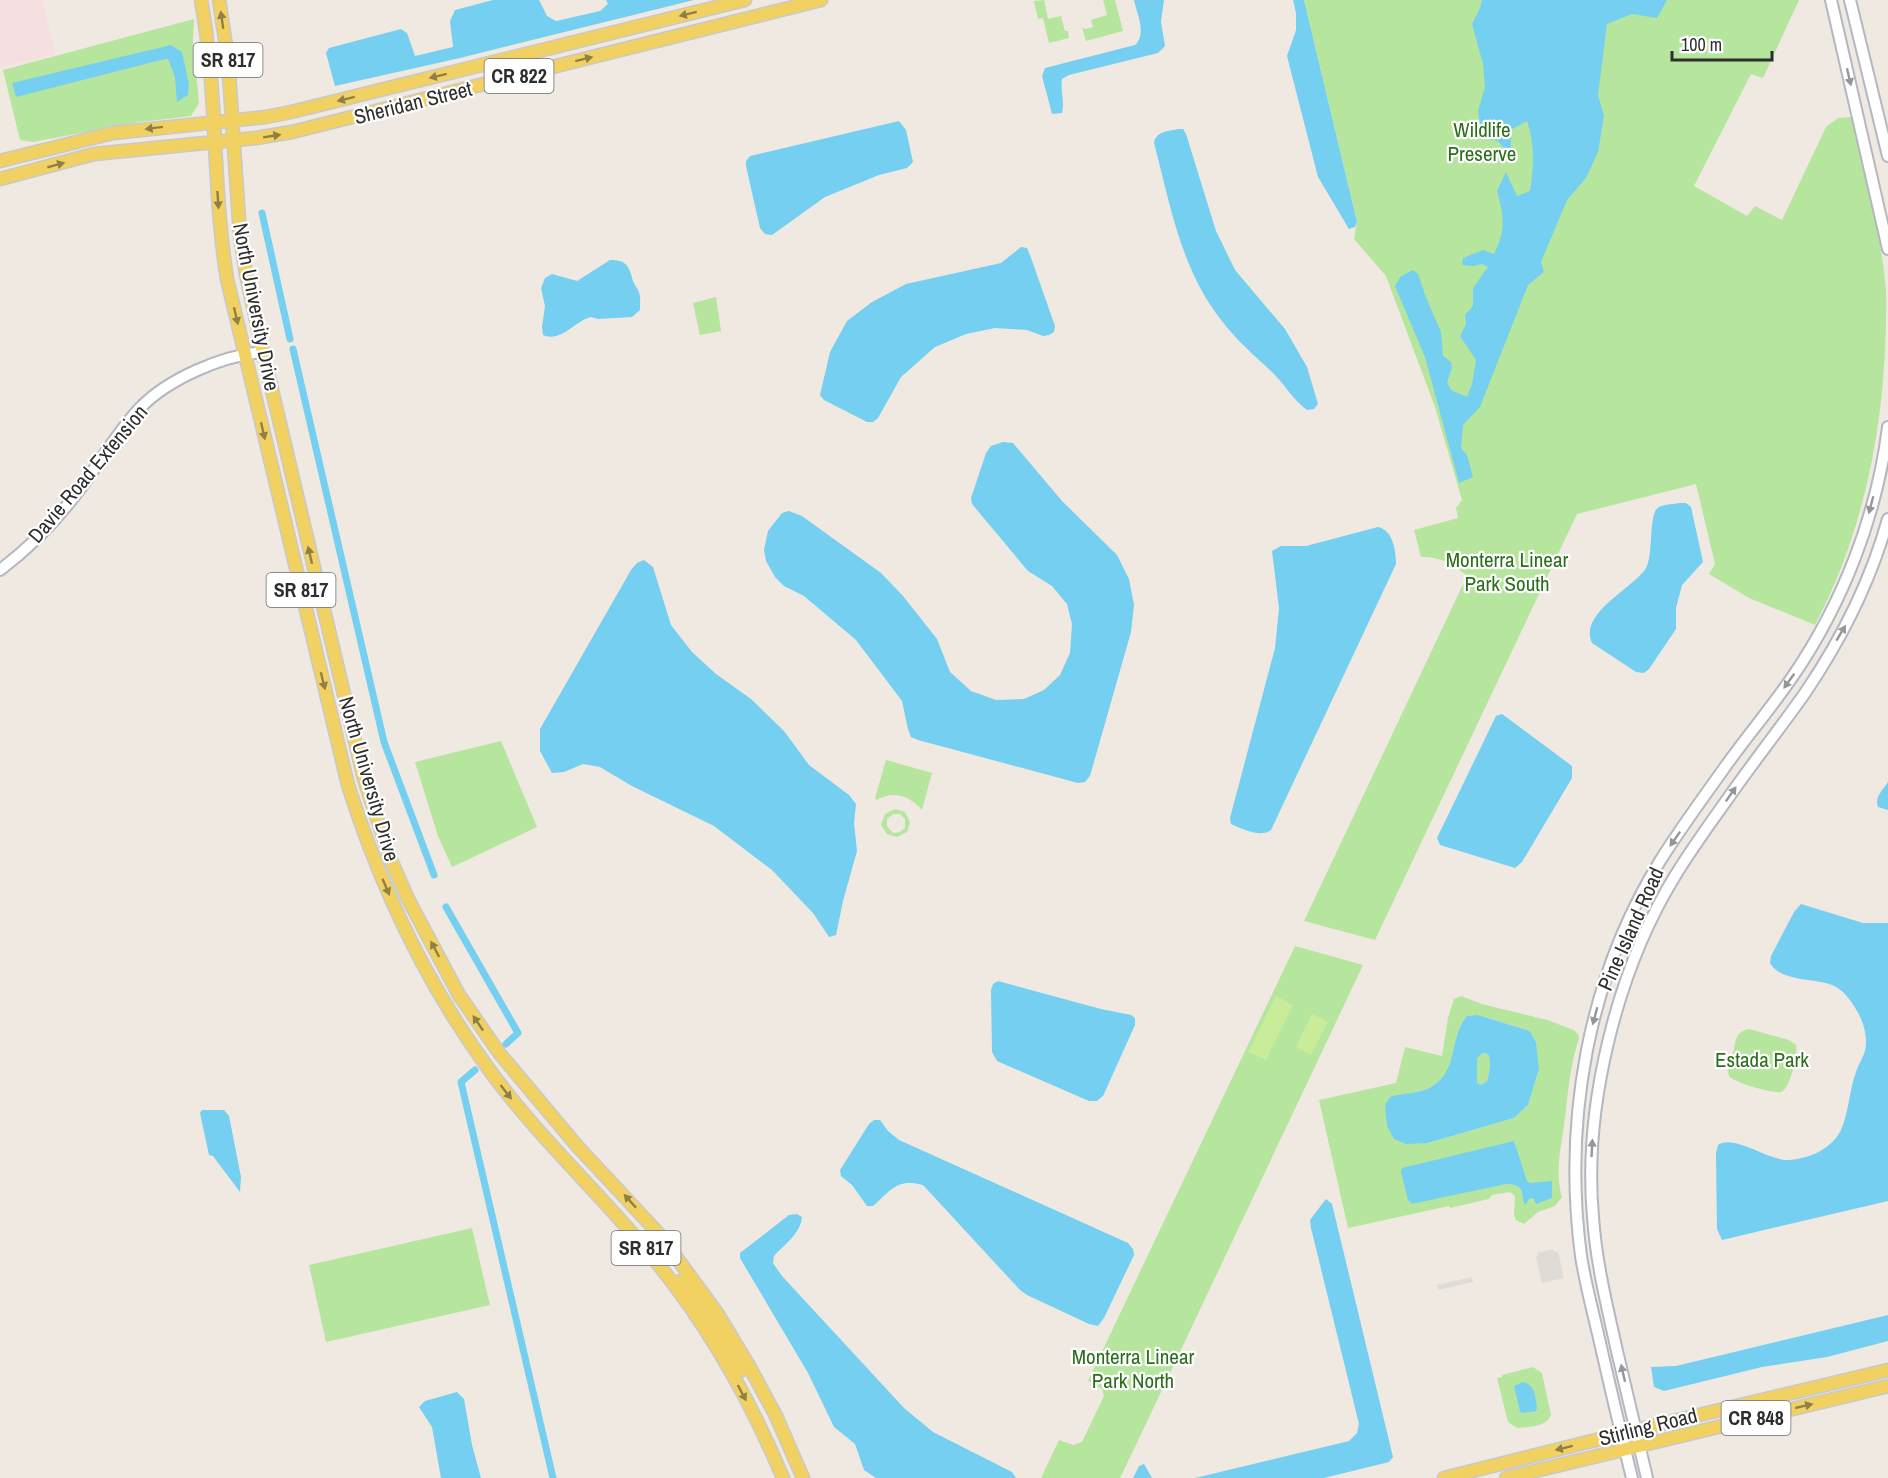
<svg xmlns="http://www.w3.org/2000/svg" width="1888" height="1478" viewBox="0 0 1888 1478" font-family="'Archivo Narrow',sans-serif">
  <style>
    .medical { fill: #f5dfe0 }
    .green { fill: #b6e59e; fill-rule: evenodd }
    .pitch { fill: #c9ec9a }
    .plaza { fill: #dfdcd8 }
    .water { fill: #75cff0; fill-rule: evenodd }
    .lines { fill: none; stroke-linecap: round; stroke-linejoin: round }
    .canal { stroke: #75cff0; stroke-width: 7 }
    .secondary-casing { stroke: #b4b7c1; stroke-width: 14 }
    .primary-casing { stroke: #c9c9c9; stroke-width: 15 }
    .secondary { stroke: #fff; stroke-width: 10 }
    .primary { stroke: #f2d163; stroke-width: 12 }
    .oneway { fill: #908048 }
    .oneway2 { fill: #969696 }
    .labels { text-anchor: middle; stroke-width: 4.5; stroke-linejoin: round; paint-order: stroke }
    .shield { fill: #fff; stroke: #6d6d6d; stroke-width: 1.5 }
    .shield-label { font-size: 20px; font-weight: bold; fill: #2e2e2e }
    .street-label { font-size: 21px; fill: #2e2e2e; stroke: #fff }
    .park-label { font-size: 21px; fill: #2c6e1b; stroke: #fff }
  </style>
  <rect width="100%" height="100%" fill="#efe9e1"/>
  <path class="medical" d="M0 0H42L55 54 0 68Z"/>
  <path class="green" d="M1044 0 1048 19 1061 16 1065 31H1068L1069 38 1049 43 1043 18 1038 19 1034 1Z
    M1103 0H1115L1123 31 1086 41 1082 27 1085 29 1093 27 1091 20 1107 15Z
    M1304 0H1799L1763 78 1751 74 1694 186 1747 216 1755 206 1782 220 1826 127 1838 118 1851 117C1866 174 1881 232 1886 291 1888 407 1869 522 1815 625L1749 598 1709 574 1715 564 1696 484 1577 514 1375 940 1304 921 1467 576C1454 564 1438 556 1421 557L1414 530 1458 518 1456 508 1462 500 1435 407 1386 276 1354 239 1357 222Z
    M194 19 193 42 199 103 191 116 140 122 33 142 20 140 3 70Z
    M716 297 721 331 700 335 693 303Z
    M501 741 537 827 452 867 438 836 415 762Z
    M886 760 932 773 922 810C910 796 893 790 877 800L875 798Z
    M895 809 905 812 910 822 907 832 897 837 887 834 881 825 885 814ZM893 814H900L905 819V828L900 832 893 833 887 826V819Z
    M1295 946 1363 965 1135 1447 1120 1478H1041L1059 1440 1073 1445 1082 1442 1104 1396 1102 1389 1088 1381Z
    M1461 996 1482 1004 1547 1020 1574 1030 1578 1034 1579 1039C1570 1064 1568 1092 1565 1118 1562 1144 1554 1171 1562 1197L1555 1206 1538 1212 1524 1224 1516 1220 1514 1214 1515 1196 1510 1192 1492 1195 1489 1199 1450 1208 1449 1206 1348 1228 1319 1100 1396 1083 1405 1047 1442 1056 1448 1018 1454 999ZM1478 1015 1530 1031 1539 1069 1528 1105 1514 1118 1428 1143 1397 1095C1419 1094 1443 1087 1451 1064 1456 1047 1455 1030 1467 1016Z
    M1749 1029 1789 1040 1796 1045C1798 1054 1790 1089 1781 1092 1774 1094 1732 1082 1729 1076 1726 1068 1732 1056 1734 1049 1736 1039 1737 1031 1749 1029Z
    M1483 1053 1488 1054C1492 1062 1489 1073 1487 1081L1481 1085 1477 1084V1057Z
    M472 1228 490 1305 326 1342 309 1265Z
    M1533 1367 1542 1373 1551 1415C1546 1427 1529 1427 1517 1428L1508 1422 1497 1378 1502 1377V1375Z"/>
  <path class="pitch" d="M1276 996 1293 1005 1266 1060 1248 1052Z
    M1312 1014 1328 1022 1311 1055 1296 1047Z"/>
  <path class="plaza" d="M1553 1249 1554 1252 1558 1251 1564 1278 1542 1283 1536 1257 1538 1256 1537 1253Z
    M1472 1277 1473 1282 1438 1290 1437 1285Z"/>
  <path class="water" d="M493 0H539L547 16 556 21 600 11 608 4 606 0H694L460 58 335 86 326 53 329 48 401 29 407 33 415 56 453 47 450 21 455 10Z
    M1134 0H1164L1161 22 1165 46 1158 53 1069 75 1062 79C1060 91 1065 101 1062 113L1052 114 1042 76 1045 68 1135 45C1147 34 1137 14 1134 0Z
    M1293 0H1304L1357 222 1355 227 1349 229 1318 177 1287 56 1296 30V13Z
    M1482 0H1667L1657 18 1632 14 1607 24 1598 95 1604 116 1598 152 1586 178 1567 200 1541 262 1544 272 1528 285 1480 407 1463 425 1461 448 1467 455 1473 477 1459 483 1425 357 1395 286 1401 276 1413 270 1418 274 1425 295 1441 332 1443 356 1451 362 1452 368 1447 382 1451 390 1467 397 1472 384 1476 360 1460 336 1466 324 1465 315 1473 306V288L1488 267 1482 264 1474 266 1462 265 1463 258 1483 250 1494 254C1506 231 1504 215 1497 191L1506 172 1517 196 1530 191C1534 166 1535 145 1527 121L1512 129 1510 155 1498 141 1482 138 1478 111 1485 87 1483 64 1472 24 1480 8Z
    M171 45 182 52 189 84 188 95 177 102 175 77 168 59H165L16 97 12 83Z
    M899 121 906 130 913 162 907 168 879 175 825 197 772 235 765 234 760 228 746 166V161L750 156Z
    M1179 129H1183L1186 134 1216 231 1235 270 1285 329 1307 367 1318 404 1314 409 1307 410C1294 401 1285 385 1273 373 1256 357 1236 340 1222 321 1181 270 1170 204 1154 143 1156 131 1169 131 1179 129Z
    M1021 247 1027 248 1030 255 1055 326 1054 332 1049 335 1043 336 1027 330 995 328 966 334 935 347 901 377 878 418 873 422H867L824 400 820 395 830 352 847 321 872 302 906 284 1001 263Z
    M610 260C628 260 629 267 633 281 633 282 637 288 638 290 641 296 640 302 640 310L632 317 598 319 591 317C576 320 561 343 543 335L542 327 545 306 541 288 545 278 552 274 577 281Z
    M1003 442 1013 443 1062 501 1117 555 1129 579 1134 605 1131 632 1090 776 1085 782 1078 783 918 740 911 737 908 729 902 701 856 640 804 596 784 586 775 577 766 561 764 550 768 531 782 513 789 511 802 516 881 573 903 596 937 639 950 672 971 691 996 700 1024 699 1044 690 1060 675 1070 653 1072 624 1067 604 1052 586 1028 571 972 504 971 498 986 453 991 446Z
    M1681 503H1686L1691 507 1703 562 1682 585 1676 608V629L1649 669 1644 673 1636 672 1592 643C1578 613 1634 588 1646 568 1654 554 1648 512 1659 507 1665 504 1674 504 1681 503Z
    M1378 527C1393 530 1396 551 1396 564L1271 830C1261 838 1242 829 1231 824L1230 818 1275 648 1279 608 1272 551 1281 546H1306Z
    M644 560 653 567 671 625 692 652 716 674 751 699 784 731 809 765 849 795 856 804 854 823 857 851 843 901 836 935 829 937 813 913 772 870 714 826 632 786 600 767 583 764 564 772 552 773 540 751V729L631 570 637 563Z
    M1502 714 1572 766V778L1522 862 1515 868 1440 845 1437 838 1496 716Z
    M1888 782V810L1878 807C1874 797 1883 790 1888 782Z
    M1801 904 1863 923H1888V1201L1722 1240 1717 1229 1716 1153 1718 1145C1735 1134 1768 1161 1788 1160 1794 1160 1800 1158 1806 1157 1820 1153 1835 1143 1841 1130 1849 1112 1849 1091 1856 1072 1858 1065 1863 1058 1865 1051 1868 1039 1864 1022 1857 1011 1852 1002 1843 989 1832 985 1813 978 1781 982 1770 963L1771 956 1794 912Z
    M998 981 1101 1009 1131 1015 1135 1018V1025L1103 1096 1097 1101H1089L997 1061 992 1052 991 990 993 984Z
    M1478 1015 1530 1031 1536 1043 1539 1069 1528 1105 1514 1118 1428 1143 1406 1144 1394 1139 1387 1126 1385 1105 1390 1097C1402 1093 1415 1094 1427 1089 1461 1073 1447 1040 1467 1016ZM1483 1053 1488 1054C1492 1062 1489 1073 1487 1081L1481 1085 1477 1083V1058Z
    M202 1110H224L229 1116 241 1177 240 1192 213 1156 209 1155 200 1113Z
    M874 1120H880L888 1131 899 1140 1128 1243 1133 1249 1134 1255 1104 1318 1098 1326 1089 1324 1027 1295 1020 1290 923 1185C897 1178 891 1190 873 1206H867L852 1185 841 1176 840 1170 869 1124Z
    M1514 1141 1527 1181 1530 1183 1552 1181V1198L1536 1204 1534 1199 1530 1198 1525 1205C1520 1193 1526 1184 1506 1184L1416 1203 1412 1204 1408 1200 1401 1172 1402 1168Z
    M1326 1199 1332 1204 1393 1457 1389 1462 1324 1478H1195L1349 1441 1357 1433 1359 1424 1311 1228 1310 1220Z
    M797 1214 802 1217C801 1233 784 1245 774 1256L773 1263 782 1276 904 1408 933 1432 1012 1472 1016 1478H876L864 1470 855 1444 834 1427 808 1373 740 1258V1253L789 1215Z
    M1888 1315V1341L1827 1357 1762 1367 1664 1391 1654 1387 1651 1367 1676 1366Z
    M1523 1382C1536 1386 1535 1396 1537 1408L1536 1411 1522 1413 1520 1411 1514 1386Z
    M457 1392 464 1399 472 1445 481 1478H441L432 1427 419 1407 425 1401Z
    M1144 1464 1152 1478H1133L1139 1466Z"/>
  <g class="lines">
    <path class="canal" d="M262 213 290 339
      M293 349 384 742 434 875
      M446 907 518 1033 506 1044
      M475 1070 461 1082 553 1478"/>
    <defs>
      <path id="secondary" d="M1831 0 1888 249
        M1850 0 1888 156
        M0 570C25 551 49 528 69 503 94 473 113 437 140 408 168 379 223 355 263 352
        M1632 1478C1620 1430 1609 1382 1598 1334 1592 1308 1585 1282 1581 1256 1563 1120 1588 978 1660 861 1680 829 1703 798 1725 767 1747 736 1772 707 1793 676 1843 603 1877 515 1888 427
        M1647 1478C1637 1436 1627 1393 1617 1351 1607 1306 1596 1262 1593 1217 1583 1107 1617 970 1675 876 1692 848 1712 821 1731 794 1755 760 1781 727 1805 693 1841 640 1871 580 1888 519"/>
      <path id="primary" d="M201 0C218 91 212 187 227 279L348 785C380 886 426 983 488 1068 536 1135 597 1190 649 1253 705 1320 749 1397 783 1478
        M219 0 228 59 240 235 246 274 263 352 364 779 390 858 408 899 459 995 500 1054 578 1147 660 1235 717 1313 749 1366 776 1416 803 1478
        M0 161 113 133 266 117 291 112 745 0
        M0 179 94 154 256 138 292 132 821 0
        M674 1284 681 1281 688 1287 742 1370
        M1444 1478 1636 1430 1888 1370
        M1506 1478 1888 1386"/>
    </defs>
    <use href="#secondary" class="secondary-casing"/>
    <use href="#primary" class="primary-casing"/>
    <use href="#secondary" class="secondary"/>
    <use href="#primary" class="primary"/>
  </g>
  <defs><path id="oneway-solid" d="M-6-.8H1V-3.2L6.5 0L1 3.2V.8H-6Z" transform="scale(1.5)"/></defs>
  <g class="oneway">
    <use href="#oneway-solid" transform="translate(688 14) rotate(166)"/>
    <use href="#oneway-solid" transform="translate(222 20) rotate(-98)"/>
    <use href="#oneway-solid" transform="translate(584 59) rotate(-14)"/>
    <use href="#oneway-solid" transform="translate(438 76) rotate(166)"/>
    <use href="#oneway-solid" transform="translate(346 99) rotate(166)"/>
    <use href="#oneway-solid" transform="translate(154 128) rotate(173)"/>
    <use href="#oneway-solid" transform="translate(272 136) rotate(-9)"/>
    <use href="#oneway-solid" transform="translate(56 165) rotate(-15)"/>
    <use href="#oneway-solid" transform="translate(218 200) rotate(86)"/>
    <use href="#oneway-solid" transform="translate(236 316) rotate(77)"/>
    <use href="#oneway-solid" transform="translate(263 431) rotate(77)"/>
    <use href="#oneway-solid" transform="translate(310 555) rotate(-103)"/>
    <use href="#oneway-solid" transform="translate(323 681) rotate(76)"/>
    <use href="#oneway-solid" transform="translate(386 887) rotate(67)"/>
    <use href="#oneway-solid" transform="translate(435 949) rotate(-118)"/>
    <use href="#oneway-solid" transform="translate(478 1023) rotate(-124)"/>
    <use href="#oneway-solid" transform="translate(506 1092) rotate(52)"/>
    <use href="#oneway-solid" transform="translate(630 1201) rotate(-132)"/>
    <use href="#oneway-solid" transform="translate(742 1393) rotate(62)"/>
    <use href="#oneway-solid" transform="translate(1804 1406) rotate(-13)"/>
    <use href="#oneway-solid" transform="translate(1564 1448) rotate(166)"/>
  </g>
  <g class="oneway2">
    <use href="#oneway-solid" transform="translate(1849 77) rotate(77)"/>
    <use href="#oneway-solid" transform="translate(1871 505) rotate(105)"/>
    <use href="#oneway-solid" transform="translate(1841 633) rotate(-59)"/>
    <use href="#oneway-solid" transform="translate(1789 681) rotate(126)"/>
    <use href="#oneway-solid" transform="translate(1731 794) rotate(-55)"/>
    <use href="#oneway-solid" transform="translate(1675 839) rotate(125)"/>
    <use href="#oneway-solid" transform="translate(1595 1016) rotate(105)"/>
    <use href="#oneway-solid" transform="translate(1592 1148) rotate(-87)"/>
    <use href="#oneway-solid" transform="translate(1623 1373) rotate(-103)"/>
  </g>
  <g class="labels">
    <g class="shield">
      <rect x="193.5" y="43" width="69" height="34" rx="4.5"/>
      <rect x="484.5" y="59" width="69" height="34" rx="4.5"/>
      <rect x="266.5" y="573" width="69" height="34" rx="4.5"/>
      <rect x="611.5" y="1231" width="69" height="34" rx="4.5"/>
      <rect x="1721.5" y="1401" width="69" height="34" rx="4.5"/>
    </g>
    <g class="shield-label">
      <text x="228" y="67">SR 817</text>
      <text x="519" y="83">CR 822</text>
      <text x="301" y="597">SR 817</text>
      <text x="646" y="1255">SR 817</text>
      <text x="1756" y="1425">CR 848</text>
    </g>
    <g class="street-label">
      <text transform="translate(413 103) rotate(-14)" y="7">Sheridan Street</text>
      <text transform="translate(256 307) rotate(79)" y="7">North University Drive</text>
      <text transform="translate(88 474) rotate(-50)" y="7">Davie Road Extension</text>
      <text transform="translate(369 779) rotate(74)" y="7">North University Drive</text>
      <text transform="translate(1631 929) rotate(-66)" y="7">Pine Island Road</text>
      <text transform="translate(1648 1427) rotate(-14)" y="7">Stirling Road</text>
    </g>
    <g class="park-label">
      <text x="1482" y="137">Wildlife<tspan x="1482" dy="24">Preserve</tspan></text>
      <text x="1507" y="567">Monterra Linear<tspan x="1507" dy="24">Park South</tspan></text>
      <text x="1762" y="1067">Estada Park</text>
      <text x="1133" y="1364">Monterra Linear<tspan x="1133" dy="24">Park North</tspan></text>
    </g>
  </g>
  <path d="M1672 51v9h100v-9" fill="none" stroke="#2e2e2e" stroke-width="3"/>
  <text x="1681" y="51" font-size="18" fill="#2e2e2e" stroke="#ffffff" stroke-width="4.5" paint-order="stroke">100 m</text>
</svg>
